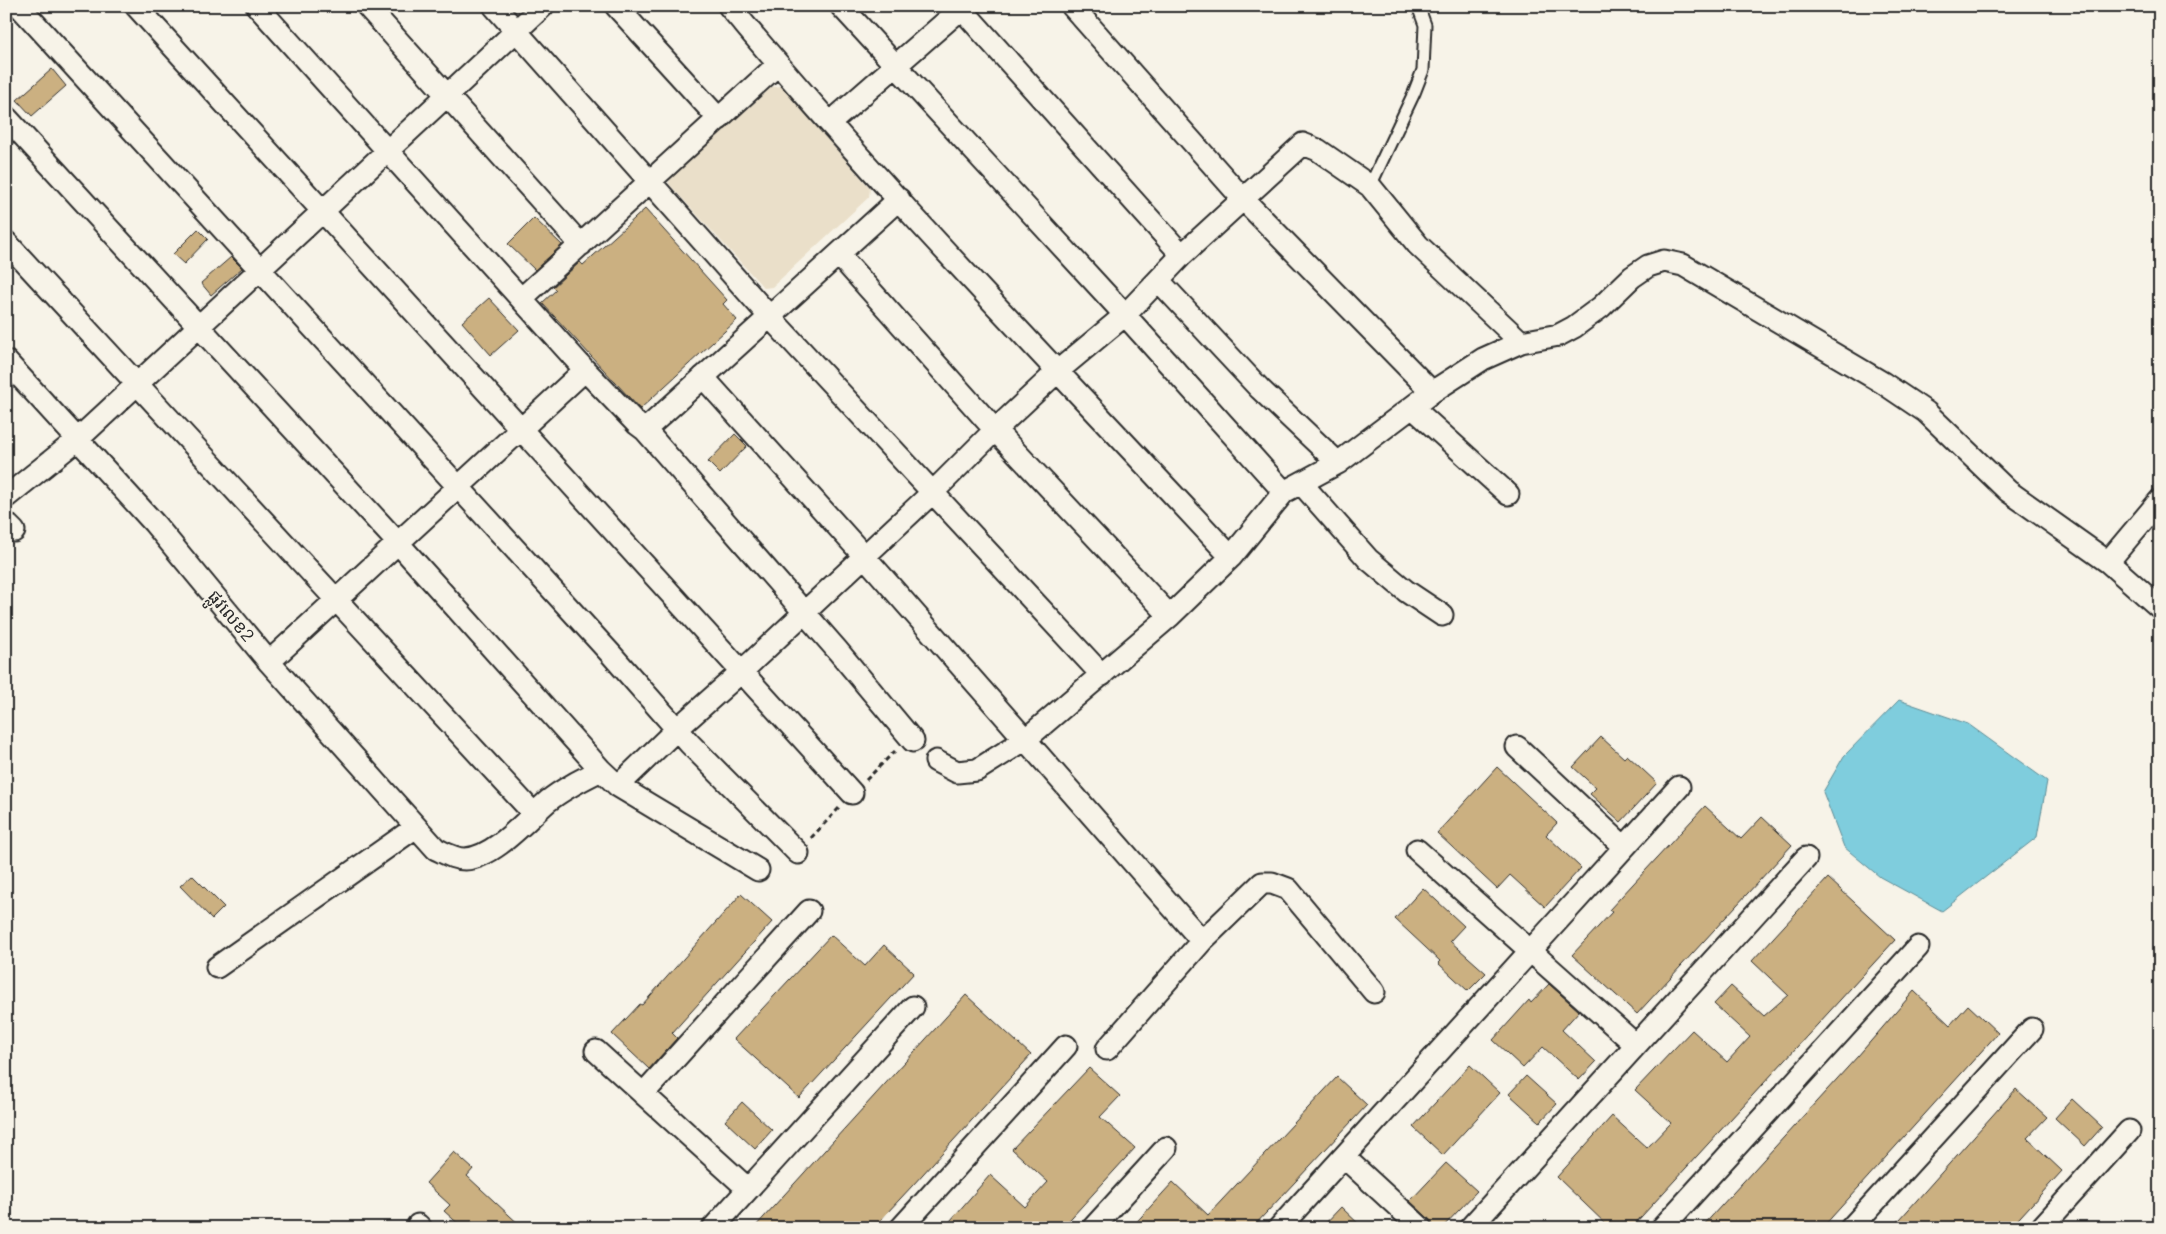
<svg xmlns="http://www.w3.org/2000/svg" width="2166" height="1234" viewBox="0 0 2166 1234" font-family="Mali,'Noto Sans Khmer',sans-serif">
  <style>
    .built { fill: #eadfc9 }
    .water { fill: #7fcddd; stroke: #5d8c96 }
    .building { fill: #cbb081; stroke: #2b2b2b }
    .lines { fill: none; stroke-linecap: round; stroke-linejoin: round }
    .service-casing { stroke: #2b2b2b; stroke-width: 15 }
    .minor-casing { stroke: #2b2b2b; stroke-width: 25 }
    .path { stroke: #2b2b2b; stroke-width: 3; stroke-dasharray: 5 4; stroke-linecap: butt }
    .service { stroke: #f7f3e8; stroke-width: 11 }
    .minor { stroke: #f7f3e8; stroke-width: 21 }
    .labels { text-anchor: middle; stroke-width: 4.5; stroke-linejoin: round; paint-order: stroke }
    .street-label { font-size: 18px; fill: #2b2b2b; stroke: #f7f3e8 }
  </style>
  <rect width="100%" height="100%" fill="#f7f3e8"/>
  <filter id="ink" filterUnits="userSpaceOnUse"><feTurbulence type="fractalNoise" baseFrequency=".02" numOctaves="2"/><feDisplacementMap in="SourceGraphic" scale="10" xChannelSelector="R" yChannelSelector="G"/><feConvolveMatrix kernelMatrix="1 2 1 2 8 2 1 2 1" color-interpolation-filters="sRGB"/></filter>
  <g filter="url(#ink)">
    <path class="built" d="M781 86 870 188 869 197 772 287 764 288 669 184 670 177 772 87Z"/>
    <path class="water" d="M1899 700 1968 724 2047 781 2037 837 1942 911 1880 877 1844 847 1823 792 1844 756Z"/>
    <path class="building" d="M52 69 66 86 32 116 17 100Z
      M645 209 727 300 723 304 737 320 640 409 542 303 556 290 553 287 580 262 583 265Z
      M534 218 562 245 535 270 508 244Z
      M198 229 208 239 184 264 173 254Z
      M231 257 242 268 211 295 201 283Z
      M489 298 519 330 491 355 462 322Z
      M735 434 747 446 720 474 708 462Z
      M1601 737 1624 758 1627 755 1657 783 1621 822 1590 794 1596 788 1573 767Z
      M1497 767 1557 823 1546 835 1581 868 1545 907 1510 875 1497 889 1437 833Z
      M1705 806 1741 839 1762 817 1792 845 1637 1014 1572 955 1612 912 1609 910Z
      M192 875 224 907 212 919 180 886Z
      M1828 878 1895 940 1631 1228H1610L1557 1177 1612 1116 1647 1148 1671 1123 1635 1090 1692 1030 1727 1062 1750 1037 1714 1004 1731 986 1764 1016 1788 995 1752 961Z
      M1423 888 1464 926 1450 941 1486 973 1468 991 1438 963 1440 961 1395 919Z
      M741 894 772 922 672 1033 677 1038 649 1069 612 1034 640 1004 642 1005Z
      M831 935 865 966 884 945 914 973 799 1098 734 1039Z
      M1549 984 1579 1011 1562 1030 1596 1062 1579 1080 1543 1047 1523 1068 1493 1040 1529 1000 1531 1003Z
      M1914 991 1950 1025 1968 1005 1998 1033 1822 1228H1701L1858 1056Z
      M966 995 1031 1055 913 1185 873 1228H754Z
      M1470 1065 1500 1093 1443 1155 1413 1127Z
      M1089 1068 1120 1096 1100 1117 1135 1148 1062 1228H944L990 1175 1025 1207 1048 1182 1012 1149Z
      M1526 1076 1557 1104 1540 1122 1509 1094Z
      M1337 1077 1367 1105 1252 1228H1131L1173 1182 1208 1215Z
      M2016 1089 2047 1117 2027 1138 2062 1171 2010 1228H1892Z
      M2072 1099 2102 1127 2085 1146 2055 1118Z
      M742 1102 772 1130 755 1149 725 1121Z
      M454 1152 473 1169 467 1176 523 1228H463L444 1211 450 1205 426 1183Z
      M1446 1163 1477 1191 1442 1228H1433L1429 1219 1410 1201Z
      M1341 1207 1363 1228H1321Z"/>
    <g class="lines">
      <defs>
        <path id="service" d="M1370 186 1414 93 1423 70 1425 25 1418 6"/>
        <path id="minor" d="M19 6 610 653 690 744 798 853
          M136 6 852 793
          M257 6 585 370 637 424 645 430 838 651 913 741
          M367 6 581 245
          M494 6 769 316 1102 675
          M616 6 719 119
          M729 6C888 197 1063 375 1231 557
          M841 6 1125 315 1284 492
          M959 6 1182 255
          M1072 6 1242 198 1432 392
          M6 117 398 543 601 770 618 786 758 870
          M830 123 964 6
          M6 242 534 814
          M839 255 995 430 1170 616
          M1159 281 1260 389 1338 463
          M521 299 774 68H781
          M6 361 154 523 269 662 436 849C445 853 454 859 465 859 494 858 527 819 548 801 564 788 583 779 601 770
          M703 377 865 557 1202 941
          M1412 407 1508 494
          M645 430 899 199
          M1301 483 1368 559 1406 591 1442 615
          M6 497 77 440 543 6
          M6 523 14 531
          M2108 562 2160 500
          M269 662 585 370
          M1517 747 1624 847
          M936 761 957 772 977 770 1026 739 1170 616 1231 557 1284 492 1338 463 1432 392 1483 359 1521 342 1559 335 1574 327 1601 307 1632 277 1648 266 1664 261 1683 265 1883 383 1926 412 2008 491 2108 562 2160 608
          M618 786 677 729 741 672 933 492 995 430 1059 370 1125 315 1182 255 1303 144 1318 150 1370 186 1418 245 1521 342
          M1417 850 1636 1045
          M217 967 416 827
          M1107 1049 1202 941 1262 883H1272L1288 889 1374 992
          M596 1051 748 1189
          M643 1094 809 911
          M1344 1157 1421 1228
          M418 1225 421 1228
          M713 1228 913 1007
          M901 1228 1066 1046
          M1093 1228 1166 1148
          M1279 1228 1679 787
          M1470 1228 1806 858
          M1662 1228 1918 947
          M1851 1228 2032 1029
          M2041 1228 2129 1131"/>
      </defs>
      <use href="#service" class="service-casing"/>
      <use href="#minor" class="minor-casing"/>
      <path class="path" d="M866 780 895 751
        M811 838 839 808"/>
      <use href="#service" class="service"/>
      <use href="#minor" class="minor"/>
    </g>
  </g>
  <g class="labels">
    <g class="street-label">
      <text transform="translate(231 616) rotate(50)" y="6">ផ្លូវលេខ2</text>
    </g>
  </g>
  <rect width="2166" height="1234" fill="none" stroke="#f7f3e8" stroke-width="25"/>
  <rect x="12" y="12" width="2141" height="1209" fill="none" stroke="#2b2b2b" stroke-width="2" filter="url(#ink)"/>
</svg>
